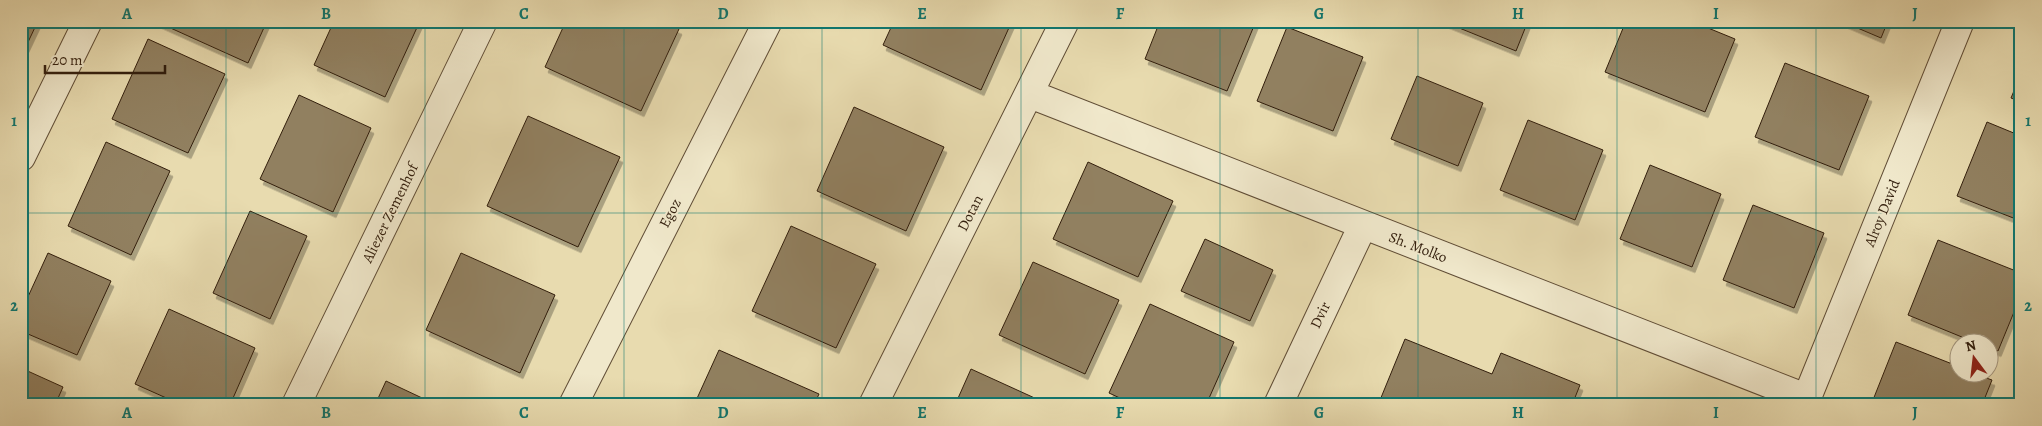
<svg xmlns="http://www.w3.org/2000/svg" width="2042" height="426" viewBox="0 0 2042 426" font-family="Alegreya,serif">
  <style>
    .building { fill: #918061; stroke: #321e0d; filter: url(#shadow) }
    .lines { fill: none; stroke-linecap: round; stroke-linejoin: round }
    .minor-casing { stroke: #604d36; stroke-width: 30 }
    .tertiary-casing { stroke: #604d36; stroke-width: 30 }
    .minor { stroke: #f0e8cb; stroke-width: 28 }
    .tertiary { stroke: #f0e8cb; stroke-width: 28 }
    .grid { fill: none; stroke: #0f766e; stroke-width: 1; stroke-opacity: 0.55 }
    .labels { text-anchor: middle; stroke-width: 4; stroke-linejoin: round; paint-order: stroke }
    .street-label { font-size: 15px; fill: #321e0d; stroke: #f0e8cb }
    .neatline { fill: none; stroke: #0f766e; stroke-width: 2 }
    .grid-label { font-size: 16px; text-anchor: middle; font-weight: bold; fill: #0f766e }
  </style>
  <defs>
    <filter id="shadow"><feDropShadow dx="3" dy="5.5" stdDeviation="0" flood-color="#0004"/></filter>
  </defs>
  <rect width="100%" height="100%" fill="#e8dbaf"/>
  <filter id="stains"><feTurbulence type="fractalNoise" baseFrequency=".004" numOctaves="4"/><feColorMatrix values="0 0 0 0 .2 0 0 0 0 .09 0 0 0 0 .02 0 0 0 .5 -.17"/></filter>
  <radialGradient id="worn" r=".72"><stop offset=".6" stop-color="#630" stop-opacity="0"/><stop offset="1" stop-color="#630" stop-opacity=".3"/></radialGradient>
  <path class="building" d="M21 21H38L21 57Z
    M155 21H267L248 63Z
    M334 21H420L385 97 314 65Z
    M566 21H660L679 29 641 111 545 67Z
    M894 21H1012L981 90 883 45Z
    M1160 21H1256L1227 91 1145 59Z
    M1442 21H1528L1516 51Z
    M1626 21H1691L1735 39 1705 112 1605 72Z
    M1841 21H1888L1881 38Z
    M1287 27 1363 57 1333 131 1257 101Z
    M148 39 225 74 188 153 112 119Z
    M1785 63 1869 96 1839 170 1755 137Z
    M2021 74V102L2011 98Z
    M1417 76 1483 103 1458 166 1391 139Z
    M299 95 371 128 333 212 260 179Z
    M854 107 944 147 906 231 817 191Z
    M528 116 620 157 578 247 487 206Z
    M1528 120 1603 150 1575 220 1500 190Z
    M1987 122 2021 136V221L1957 196Z
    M106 142 170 171 131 255 68 226Z
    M1088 162 1173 201 1138 277 1053 239Z
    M1650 165 1721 194 1692 267 1620 239Z
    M1753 205 1824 233 1794 308 1723 280Z
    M250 211 307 236 270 319 213 293Z
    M791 226 876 264 836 348 752 311Z
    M1205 239 1273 270 1250 321 1181 291Z
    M1938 240 2021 273V295L1998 351 1990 348V344H1979L1908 315Z
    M48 253 111 281 77 355 21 331V312Z
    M461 253 555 295 520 373 426 330Z
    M1033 262 1119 300 1085 374 999 335Z
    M1150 304 1234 342 1206 405H1135L1109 393Z
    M169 309 255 348 230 405H182L135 384Z
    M1405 339 1492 374 1501 353 1580 385 1572 405H1378Z
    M1896 342 1960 367V374H1975L1992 380 1982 405H1871Z
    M719 350 819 394 814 405H694Z
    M21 368 63 387 55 405H21Z
    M971 369 1050 405H955Z
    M386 381 437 405H375Z"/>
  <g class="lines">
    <defs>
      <path id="minor" d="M1030 94 1806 398
        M21 157 88 21
        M296 405 483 21
        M873 405 1065 21
        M1278 405 1363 225
        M1804 405 1960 21"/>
      <path id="tertiary" d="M573 405 768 21"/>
    </defs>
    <use href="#minor" class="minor-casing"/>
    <use href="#tertiary" class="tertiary-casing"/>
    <use href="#minor" class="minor"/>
    <use href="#tertiary" class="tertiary"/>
  </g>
  <path class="grid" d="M226 21V405M425 21V405M624 21V405M822 21V405M1021 21V405M1220 21V405M1418 21V405M1617 21V405M1816 21V405M21 213H2021"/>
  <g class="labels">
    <g class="street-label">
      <text transform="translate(390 213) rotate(-64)" y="5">Aliezer Zemenhof</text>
      <text transform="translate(670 213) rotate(-63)" y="5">Egoz</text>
      <text transform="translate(970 213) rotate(-63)" y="5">Dotan</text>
      <text transform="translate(1882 213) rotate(-68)" y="5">Alroy David</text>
      <text transform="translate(1418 247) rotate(21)" y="5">Sh. Molko</text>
      <text transform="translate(1320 315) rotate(-65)" y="5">Dvir</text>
    </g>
  </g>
  <rect width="2042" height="426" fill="none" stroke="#e8dbaf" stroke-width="55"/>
  <g transform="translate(1974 358) rotate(345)"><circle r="24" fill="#f0e8cb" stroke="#a4977f"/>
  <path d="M0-4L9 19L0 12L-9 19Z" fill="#8f2418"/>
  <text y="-8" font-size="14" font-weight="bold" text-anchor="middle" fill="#321e0d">N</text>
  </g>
  <path d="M45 65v8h120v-8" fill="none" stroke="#321e0d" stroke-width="2.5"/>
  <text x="52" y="65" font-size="15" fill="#321e0d" stroke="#f0e8cb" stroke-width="4" paint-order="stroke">20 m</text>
  <rect x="28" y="28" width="1986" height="370" class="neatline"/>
  <g class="grid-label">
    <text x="127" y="19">A</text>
    <text x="326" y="19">B</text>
    <text x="524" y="19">C</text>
    <text x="723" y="19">D</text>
    <text x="922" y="19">E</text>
    <text x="1120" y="19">F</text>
    <text x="1319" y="19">G</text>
    <text x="1518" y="19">H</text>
    <text x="1716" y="19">I</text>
    <text x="1915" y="19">J</text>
    <text x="14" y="126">1</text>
    <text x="2028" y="126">1</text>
    <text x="14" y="311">2</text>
    <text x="2028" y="311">2</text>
    <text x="127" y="418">A</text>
    <text x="326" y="418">B</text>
    <text x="524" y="418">C</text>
    <text x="723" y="418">D</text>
    <text x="922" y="418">E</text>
    <text x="1120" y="418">F</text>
    <text x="1319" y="418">G</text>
    <text x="1518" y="418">H</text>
    <text x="1716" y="418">I</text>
    <text x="1915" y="418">J</text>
  </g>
  <rect width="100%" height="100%" filter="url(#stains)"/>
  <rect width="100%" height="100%" fill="url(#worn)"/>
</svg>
